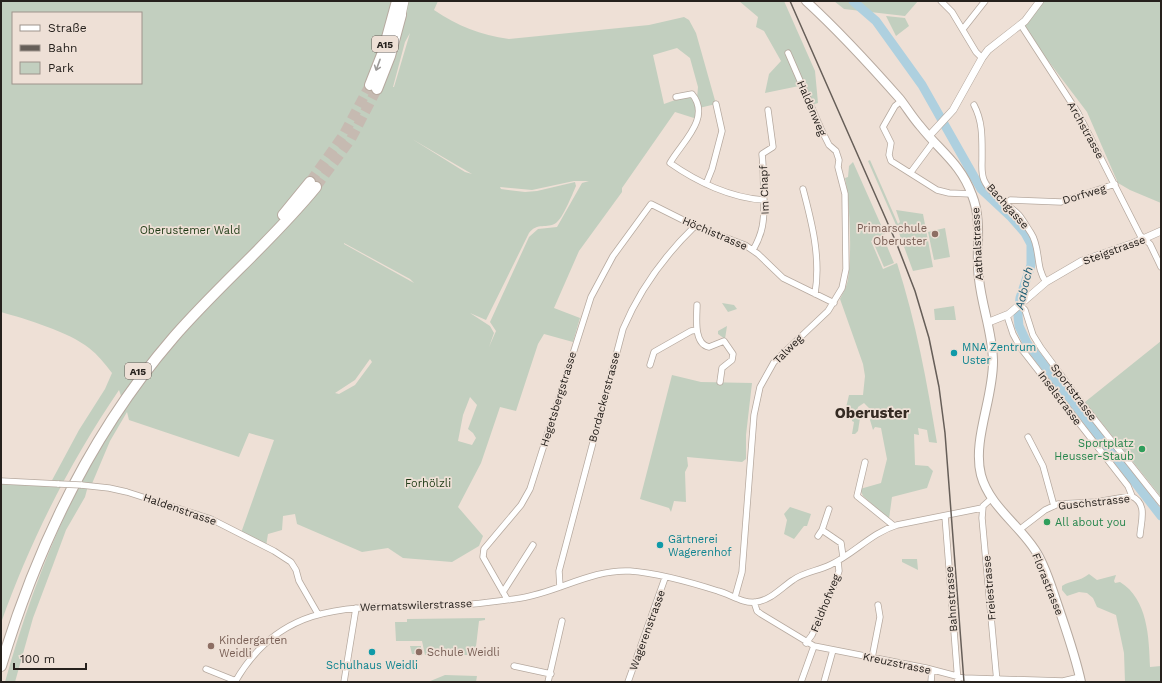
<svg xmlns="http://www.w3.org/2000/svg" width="1162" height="683" viewBox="0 0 1162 683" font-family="'Work Sans',sans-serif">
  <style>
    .green { fill: #c2cfbf; fill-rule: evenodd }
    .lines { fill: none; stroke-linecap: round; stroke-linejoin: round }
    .river { stroke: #aed0df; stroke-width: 9 }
    .motorway-tunnel { stroke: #c6bab1; stroke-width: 10; stroke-dasharray: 10 5; stroke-linecap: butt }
    .minor-casing { stroke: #b6a99f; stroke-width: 7 }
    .tertiary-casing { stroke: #b6a99f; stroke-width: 8 }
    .secondary-casing { stroke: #b6a99f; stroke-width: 10 }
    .trunk-casing { stroke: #b6a99f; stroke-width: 10 }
    .motorway-casing { stroke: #b6a99f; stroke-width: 12 }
    .minor { stroke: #fff; stroke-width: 5.5 }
    .tertiary { stroke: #fff; stroke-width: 7 }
    .secondary { stroke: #fff; stroke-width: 8 }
    .trunk { stroke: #fff; stroke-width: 9 }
    .motorway { stroke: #fff; stroke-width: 10 }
    .rail { stroke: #665e58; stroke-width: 1.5 }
    .minor-bridge-casing { stroke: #b6a99f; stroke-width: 7; stroke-linecap: butt }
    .minor-bridge { stroke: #fff; stroke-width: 5.5 }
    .oneway { stroke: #9d9b99 }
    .education-dot { fill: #8d6e63; stroke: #eee0d6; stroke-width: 1.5 }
    .culture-dot { fill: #0f9aa8; stroke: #eee0d6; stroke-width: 1.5 }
    .leisure-dot { fill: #2e9e5b; stroke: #eee0d6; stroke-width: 1.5 }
    .labels { text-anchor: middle; stroke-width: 3.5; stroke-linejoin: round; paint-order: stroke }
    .shield { fill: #eee0d6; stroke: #625a54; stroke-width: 1 }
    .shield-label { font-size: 10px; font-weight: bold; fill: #26211d }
    .street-label { font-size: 11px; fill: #26211d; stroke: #eee0d6 }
    .education-label { font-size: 11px; fill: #785e54; stroke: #eee0d6; text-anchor: start }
    .park-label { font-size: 11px; fill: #1e3a14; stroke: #eee0d6 }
    .culture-label { font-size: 11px; fill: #0d838f; stroke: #eee0d6; text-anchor: start }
    .leisure-label { font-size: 11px; fill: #27864d; stroke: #eee0d6; text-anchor: end }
    .water-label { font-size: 12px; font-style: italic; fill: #1f5e74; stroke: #eee0d6 }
    .district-label { font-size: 15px; font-weight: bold; fill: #352b23; stroke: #eee0d6 }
  </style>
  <rect width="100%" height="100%" fill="#eee0d6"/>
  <path class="green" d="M1 1H438L434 10C458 26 480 35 509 39L649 25 684 17 689 20 696 33 716 104 699 108 697 119 675 112 622 188V192L579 251 554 308 580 318 573 342 544 334 538 344 516 411 500 407 481 463 458 507 483 536 479 546 452 562 403 558 388 548 362 552 297 524 295 514 283 516 282 530 268 534 266 546 241 533 274 440 249 433 239 457 129 420 127 412 110 441 91 486H88L85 497 66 530 53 565 33 618 15 682H5C32 586 69 490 125 408L119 390C70 462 30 541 1 623V481L50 484 79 430 105 389 112 373C105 364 98 355 89 348 69 332 26 319 1 312ZM13 13H141V83H13ZM410 33 394 87H393L405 42ZM677 48 690 58 698 87 697 98 692 94 664 104 653 55ZM412 139 472 174 465 172ZM574 181H589L582 183 557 227 538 229 529 237 490 322 496 331 489 347 494 333 490 326 470 313 486 320 529 233C537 222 547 229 556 223 563 218 572 195 576 186L575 182 537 191 525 192 501 189 500 187 532 190ZM344 243 410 279 414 283 344 244ZM370 359 372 362 355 385 339 394 335 393 355 380ZM470 397 477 405 468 429 473 433 476 438 472 445 458 441 463 415Z
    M739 1H784L815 71 818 103 808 106 799 86 765 93 769 74 781 61 764 31 756 27 758 17Z
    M834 1H918L905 16 844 9Z
    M1039 1H1161V203L1130 190 1118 183 1087 112 1021 25Z
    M886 16 905 18 909 26 896 36Z
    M870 160 898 224 900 222 896 210 923 214 933 267 913 271 896 225 868 161Z
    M853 162 885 234 871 241 883 269 897 263C916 322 927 382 937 443L929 442 927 430 918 428 919 435 914 434 915 465 928 466 933 471 927 488 892 497 889 519 863 496 860 489 881 483 887 459 881 428 875 427 873 430 870 420 874 414V409H870L864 403 858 407 857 412 860 418 858 431 855 434H852L854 422 852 421V418L844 416 849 395H863L865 376 863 364 840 299C843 293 847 286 848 279 852 254 850 203 845 178L848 177 849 166Z
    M945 228 950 257 934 260 928 232Z
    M884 239 894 263 884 267 874 244Z
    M722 303 734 305 737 309 728 312Z
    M954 306 956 320H935L934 309Z
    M727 326 725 339 718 334V331Z
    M1161 341V497L1085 402Z
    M672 375 701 382 752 383 746 435V459L742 462 687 457 688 466 685 472 686 502 674 501 671 512 669 508 640 499Z
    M790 507 811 514 807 526H804L794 539 784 534 787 520 784 514Z
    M902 559H917L918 570 902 562Z
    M1089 574 1097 580 1116 575 1114 581 1115 583 1120 582C1148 599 1149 638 1150 667L1161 666V682H1125L1124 653 1116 615 1097 607 1093 598 1087 593 1079 592 1067 596 1062 590V586C1071 580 1079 582 1089 574Z
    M485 618V620L479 621 475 655H425L422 641H396L395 622H407V619Z
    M410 646H421V654H412Z
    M445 675 477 676 476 682H428Z"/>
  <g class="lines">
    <path class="river" d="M853 1 876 21 922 85 981 189 1011 217 1025 233 1031 244V265L1020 298 1018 316 1019 326 1027 343 1161 516"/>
    <path class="motorway-tunnel" d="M310 182 344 134 370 85
      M316 187 351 139 377 89"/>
    <defs>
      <path id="minor" d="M941 1 952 12 976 52 982 58
        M1021 25 1078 113 1140 235 1150 244 1161 267
        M963 29 985 1
        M676 97 692 94C712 118 681 143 670 163 697 182 731 198 764 200
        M901 101 895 106 883 127 891 143 889 155 891 161 937 190 949 193 972 194
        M974 105C983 122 982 139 982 159 982 166 981 173 984 180 990 194 1008 204 1019 215 1023 220 1027 227 1031 233 1041 248 1035 267 1046 282
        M911 172 934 141
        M706 184 712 169 722 131 716 104
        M803 189C812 223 821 258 815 294
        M1005 203 1010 200 1061 202 1115 184
        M753 250C763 233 764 221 764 202 763 186 764 170 762 154L773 147 768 110
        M697 305C697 316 693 344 709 347L724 341 733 354 732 360 722 368 720 382
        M1021 306 1025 310 1033 335 1041 348 1084 406 1161 503
        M1007 316 1013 334 1020 347 1128 486 1132 496
        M650 365 654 352 691 331 696 330
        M1028 437 1043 466 1054 506
        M865 462 857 496 894 526
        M1 481 59 484
        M81 485 109 488 127 492 211 519 274 551 291 562 296 570 299 581 318 614
        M992 498 983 506 982 518 997 682
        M829 509 822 530 841 543 843 557
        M945 516 958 682
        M1019 530 1045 510 1058 504 1096 502 1131 496C1148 503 1141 521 1140 535
        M818 536 822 530
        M560 587 559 571 623 329C640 289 664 256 695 226
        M503 592 533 545
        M735 597 742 572 754 415 760 387 774 362 828 311 842 288 846 269 845 194 838 167 839 160 836 151 829 145 821 129 788 53
        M507 599 483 557 484 549 521 505 530 489 591 297 613 256 651 204 695 226 745 245 758 254 783 278 834 303
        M754 602 757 611 761 614 814 646 926 668 964 678 1063 681 1080 677
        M806 643 812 635 836 580 839 571 838 561
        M872 658 880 617 878 605
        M514 666 551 674
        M206 669 236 681
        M235 682C283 598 356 608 439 606 466 606 494 602 521 598 558 592 592 569 630 571 656 573 693 583 718 591 730 594 743 604 756 602 771 600 781 588 793 580 804 572 818 571 830 565 854 554 871 533 897 525L982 508
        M344 682 356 608
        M548 682 562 621
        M628 682 665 578
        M801 682 814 646
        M824 682 833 650
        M931 682 932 670"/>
      <path id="tertiary" d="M929 136 953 110 982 58 988 50 1025 21 1040 1
        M989 322 1009 314 1046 282 1082 261 1134 243 1161 231"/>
      <path id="secondary" d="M806 1C840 32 870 65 900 99 907 108 913 118 921 127 940 151 961 164 972 195 983 222 975 251 979 279 982 307 992 331 993 360 994 397 972 440 981 475 989 505 1018 524 1035 550 1045 565 1050 583 1056 600 1065 627 1075 654 1081 682"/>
      <path id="trunk" d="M401 15 404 1"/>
      <path id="motorway" d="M370 85 383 52 397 1
        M377 89 390 56 401 15
        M283 215 310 182
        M1 666C37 547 91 433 173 338 218 286 272 241 316 187"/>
    </defs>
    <use href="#minor" class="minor-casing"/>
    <use href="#tertiary" class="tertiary-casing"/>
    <use href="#secondary" class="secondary-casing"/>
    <use href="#trunk" class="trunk-casing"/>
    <use href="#motorway" class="motorway-casing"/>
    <use href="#minor" class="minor"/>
    <use href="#tertiary" class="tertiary"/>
    <use href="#secondary" class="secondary"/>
    <use href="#trunk" class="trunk"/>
    <use href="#motorway" class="motorway"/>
    <path class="rail" d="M790 1 896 242 915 291 929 338 939 387 945 433 964 682"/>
    <defs>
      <path id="minor-bridge" d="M59 484 81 485"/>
    </defs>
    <use href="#minor-bridge" class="minor-bridge-casing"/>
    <use href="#minor-bridge" class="minor-bridge"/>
  </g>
  <defs><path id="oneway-shaft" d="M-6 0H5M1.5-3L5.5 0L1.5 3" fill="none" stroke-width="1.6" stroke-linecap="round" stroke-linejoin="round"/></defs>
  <use class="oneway" href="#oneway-shaft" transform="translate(378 65) rotate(110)"/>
  <g class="education-dot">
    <circle cx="935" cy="234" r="4"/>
    <circle cx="211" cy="646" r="4"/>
    <circle cx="419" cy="652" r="4"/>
  </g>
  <g class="culture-dot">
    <circle cx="954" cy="353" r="4"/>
    <circle cx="660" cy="545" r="4"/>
    <circle cx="372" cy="652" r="4"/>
  </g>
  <g class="leisure-dot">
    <circle cx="1142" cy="449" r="4"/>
    <circle cx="1047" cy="522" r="4"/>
  </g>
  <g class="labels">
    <g class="shield">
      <rect x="372" y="36" width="26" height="16" rx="3"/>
      <rect x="125" y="363" width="26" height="16" rx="3"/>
    </g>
    <g class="shield-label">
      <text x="385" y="48">A15</text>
      <text x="138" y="375">A15</text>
    </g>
    <g class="street-label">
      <text transform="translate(812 108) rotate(67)" y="4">Haldenweg</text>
      <text transform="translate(1086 130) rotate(61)" y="4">Archstrasse</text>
      <text transform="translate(764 190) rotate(-92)" y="4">Im Chapf</text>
      <text transform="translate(1084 194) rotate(-17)" y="4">Dorfweg</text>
      <text transform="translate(1008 206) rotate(48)" y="4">Bachgasse</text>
      <text transform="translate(715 233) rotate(23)" y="4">Höchistrasse</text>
      <text transform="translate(977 244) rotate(-93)" y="4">Aathalstrasse</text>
      <text transform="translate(1114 250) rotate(-20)" y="4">Steigstrasse</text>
      <text transform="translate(788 349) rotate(-45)" y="4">Talweg</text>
      <text transform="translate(1074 392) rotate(53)" y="4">Sportstrasse</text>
      <text transform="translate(604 397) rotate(-75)" y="4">Bordackerstrasse</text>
      <text transform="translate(1060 398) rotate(53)" y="4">Inselstrasse</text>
      <text transform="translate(558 399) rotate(-73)" y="4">Hegetsbergstrasse</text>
      <text transform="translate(1094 502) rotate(-6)" y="4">Guschstrasse</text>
      <text transform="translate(180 509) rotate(19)" y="4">Haldenstrasse</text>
      <text transform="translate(1048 584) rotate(68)" y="4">Florastrasse</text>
      <text transform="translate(989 588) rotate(-95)" y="4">Freiestrasse</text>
      <text transform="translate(951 599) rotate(-94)" y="4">Bahnstrasse</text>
      <text transform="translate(825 603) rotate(-68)" y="4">Feldhofweg</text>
      <text transform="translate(416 605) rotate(-2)" y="4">Wermatswilerstrasse</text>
      <text transform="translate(647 630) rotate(-70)" y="4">Wagerenstrasse</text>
      <text transform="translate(897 663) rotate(12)" y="4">Kreuzstrasse</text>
    </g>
    <g class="education-label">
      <text x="927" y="232" text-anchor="end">Primarschule<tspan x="927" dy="13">Oberuster</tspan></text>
      <text x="219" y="644">Kindergarten<tspan x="219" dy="13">Weidli</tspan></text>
      <text x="427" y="656">Schule Weidli</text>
    </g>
    <g class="park-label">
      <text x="190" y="234">Oberustemer Wald</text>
      <text x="428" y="487">Forhölzli</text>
    </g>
    <g class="culture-label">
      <text x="962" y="351">MNA Zentrum<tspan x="962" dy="13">Uster</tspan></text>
      <text x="668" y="543">Gärtnerei<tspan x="668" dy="13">Wagerenhof</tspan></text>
      <text x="372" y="669" text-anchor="middle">Schulhaus Weidli</text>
    </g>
    <g class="leisure-label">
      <text x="1134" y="447">Sportplatz<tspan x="1134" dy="13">Heusser-Staub</tspan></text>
      <text x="1055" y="526" text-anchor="start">All about you</text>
    </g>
    <g class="water-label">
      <text transform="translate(1024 288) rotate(-77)" y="4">Aabach</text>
    </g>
    <g class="district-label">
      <text x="872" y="418">Oberuster</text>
    </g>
  </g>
  <rect width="1162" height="683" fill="none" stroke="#26211d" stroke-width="4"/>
  <rect x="12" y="12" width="130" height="72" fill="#eee0d6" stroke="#9e948c"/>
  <rect x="20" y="25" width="20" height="6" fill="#ffffff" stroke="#9e948c"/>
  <text x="48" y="32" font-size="12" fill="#26211d">Straße</text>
  <rect x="20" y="45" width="20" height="6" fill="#665e58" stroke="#9e948c"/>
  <text x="48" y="52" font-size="12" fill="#26211d">Bahn</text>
  <rect x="20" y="62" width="20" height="12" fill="#c2cfbf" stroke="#9e948c"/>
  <text x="48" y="72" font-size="12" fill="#26211d">Park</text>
  <path d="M14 663v6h72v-6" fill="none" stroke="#26211d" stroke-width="2"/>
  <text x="20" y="663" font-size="12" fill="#26211d" stroke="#eee0d6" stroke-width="3" paint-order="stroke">100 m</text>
</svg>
